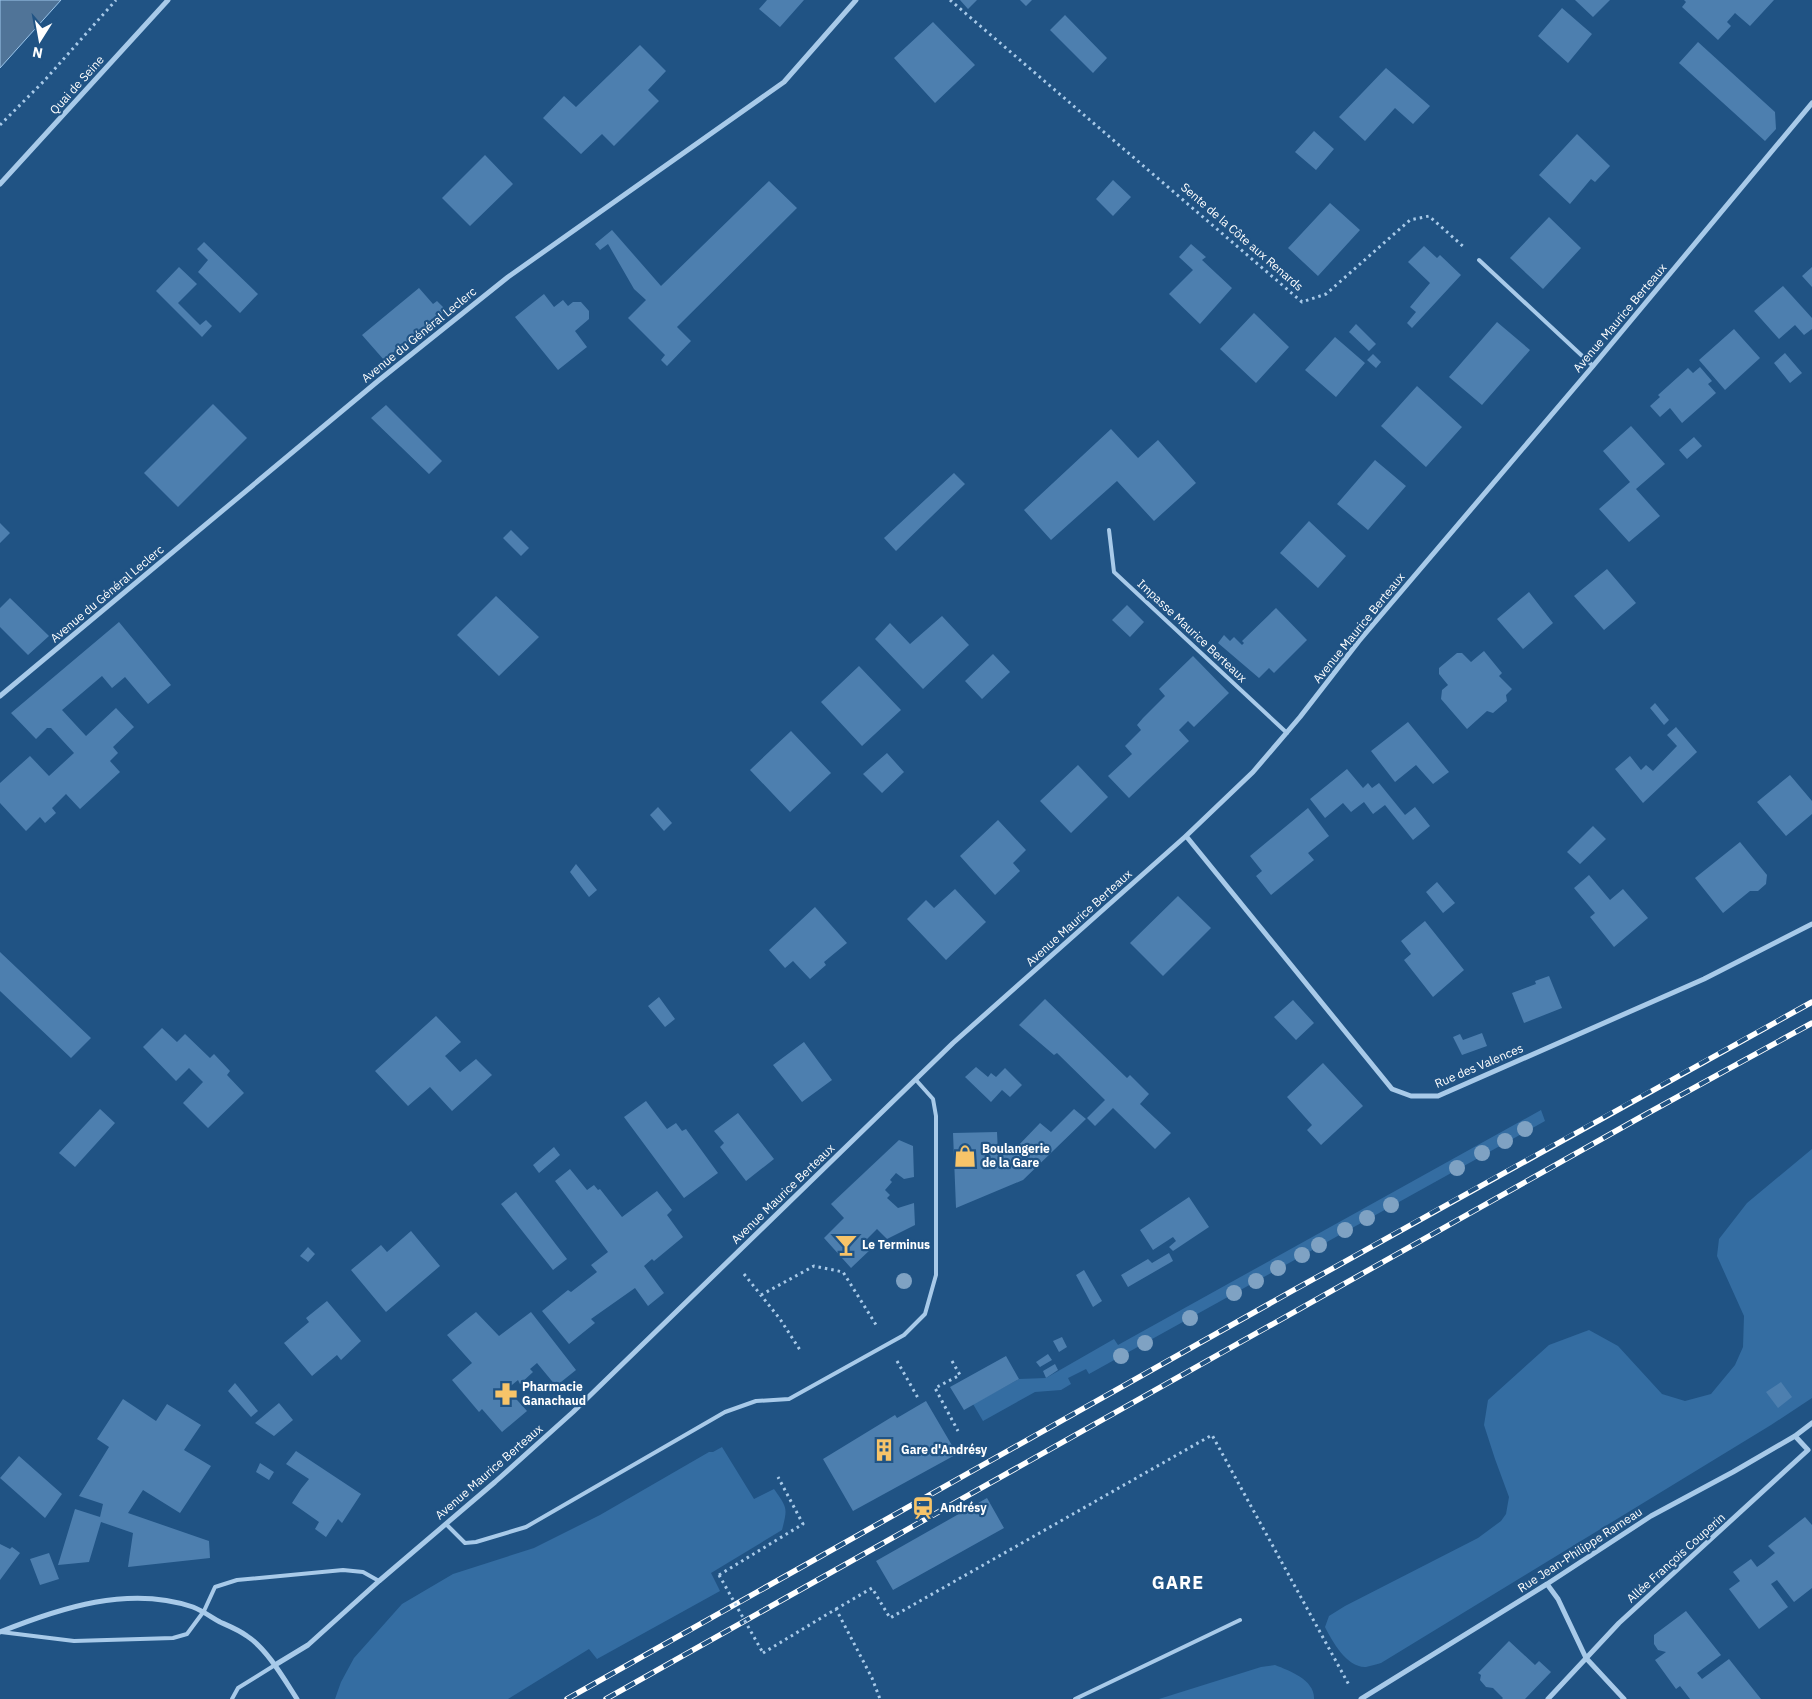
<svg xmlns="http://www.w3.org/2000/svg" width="1812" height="1699" viewBox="0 0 1812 1699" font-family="'IBM Plex Sans',sans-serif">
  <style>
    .green { fill: #346da2 }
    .water { fill: #507498; stroke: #9cc6eb }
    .building { fill: #4d7faf }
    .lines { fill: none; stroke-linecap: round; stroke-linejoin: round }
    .path { stroke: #a8cae9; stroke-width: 3; stroke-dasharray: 2.5 4; stroke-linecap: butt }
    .lane { stroke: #a8cae9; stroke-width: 4 }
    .street { stroke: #a8cae9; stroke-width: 5 }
    .rail-casing { stroke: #fff; stroke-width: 5.5 }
    .rail { stroke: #205384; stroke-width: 4; stroke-dasharray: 11; stroke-linecap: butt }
    .path-bridge { stroke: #a8cae9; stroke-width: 3; stroke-dasharray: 2.5 4; stroke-linecap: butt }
    .tree { fill: #7fa2c3 }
    .labels { text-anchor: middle; stroke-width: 4.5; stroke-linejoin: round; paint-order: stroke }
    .street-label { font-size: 12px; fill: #fff; stroke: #205384 }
    .poi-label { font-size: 12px; font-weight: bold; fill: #fff; stroke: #205384; text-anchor: start }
    .district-label { font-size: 18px; font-weight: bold; letter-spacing: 1px; fill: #fff; stroke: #205384 }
  </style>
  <rect width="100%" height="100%" fill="#205384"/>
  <path class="green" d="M1541 1110 1545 1121 1089 1374 1086 1369 1068 1378 1071 1384 1061 1390 1035 1392 983 1421 973 1404 1019 1379 1046 1378 1114 1339 1118 1345Z
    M1812 1149V1398L1771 1425 1381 1663C1377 1664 1371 1666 1366 1667 1347 1668 1332 1641 1325 1627L1329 1616 1345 1606 1478 1538 1501 1521 1506 1514 1509 1497 1495 1459 1484 1425 1488 1400 1549 1345 1589 1330 1618 1346 1662 1394 1685 1401 1711 1394 1735 1365 1743 1347 1744 1316 1717 1256 1719 1239 1747 1203Z
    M722 1447 754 1499 774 1489C787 1508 788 1507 782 1530L711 1573 720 1591 597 1659 589 1649 508 1699H335L341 1682 354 1658 402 1604 453 1574 534 1548 600 1515 709 1452H713Z
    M1275 1665C1290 1671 1315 1680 1314 1699H1159L1261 1667Z"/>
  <path class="water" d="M0 0H61L0 68Z"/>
  <path class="building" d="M767 0H804L780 27 759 9Z
    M960 0H977L968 9Z
    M1020 0H1032L1026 6Z
    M1575 0H1610L1593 17Z
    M1684 0H1774L1750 26 1735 13 1727 22 1731 26 1718 40 1682 7 1686 2Z
    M1562 8 1592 34 1568 63 1538 36Z
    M1065 15 1107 58 1093 73 1050 30Z
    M933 22 975 65 935 103 894 58Z
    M1698 42 1775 112 1776 129 1765 141 1679 63Z
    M640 45 666 71 648 90 659 101 614 146 602 134 581 154 543 118 564 96 576 107Z
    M1386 68 1430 106 1413 124 1395 108 1365 141 1339 117Z
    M1314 131 1334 149 1316 170 1295 152Z
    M1577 134 1610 166 1595 182 1591 179 1570 204 1539 175Z
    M485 155 513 184 470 226 442 198Z
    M1113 180 1131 197 1113 216 1096 199Z
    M769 181 797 208 677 327 691 341 667 366 661 360 665 355 628 318 646 300 634 289 608 244 600 250 595 244 612 230 661 286Z
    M1330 203 1360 230 1318 276 1288 248Z
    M1549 217 1581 248 1543 289 1510 258Z
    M204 242 258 294 240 313 198 272 208 260 197 249Z
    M1191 244 1206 257 1202 260 1232 288 1200 324 1169 294 1193 270 1179 257Z
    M1424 246 1437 258 1440 255 1461 275 1412 328 1407 323 1416 312 1410 307 1430 283 1408 262Z
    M179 267 197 284 178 303 200 325 206 320 212 326 202 337 156 291Z
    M1812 267V287L1802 276Z
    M1783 286 1812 318V329L1804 335 1795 325 1779 339 1754 311Z
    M419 288 433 304 437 301 446 310 384 360 362 335Z
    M544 294 554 307 563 300 568 306 573 302H581L589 311V319L575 331 587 347 558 370 515 317Z
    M1254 313 1289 347 1256 383 1220 349Z
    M1497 322 1530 350 1482 405 1449 377Z
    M1356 324 1376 344 1369 351 1349 332Z
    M1734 329 1760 358 1725 390 1699 360Z
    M1335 337 1365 363 1336 397 1305 370Z
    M1785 353 1802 373 1790 383 1774 363Z
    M1373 354 1381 362 1376 368 1367 360Z
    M1700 367 1712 381 1708 384 1716 393 1682 423 1670 408 1660 417 1650 406 1660 397 1658 395 1688 368 1693 373Z
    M1417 386 1462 427 1426 467 1381 426Z
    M213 404 247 438 178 507 144 473Z
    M386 405 442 461 429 474 371 418Z
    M1631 426 1665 464 1636 489 1660 516 1629 542 1599 509 1630 482 1603 451Z
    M1111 429 1138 458 1158 440 1196 483 1154 521 1117 481 1051 540 1024 510Z
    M1694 437 1702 446 1687 459 1679 450Z
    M1375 460 1406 486 1368 530 1337 504Z
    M954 473 965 484 896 551 884 538Z
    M1309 521 1346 556 1318 588 1280 553Z
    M0 523 10 533 0 543Z
    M511 530 529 548 521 556 503 538Z
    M1607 569 1636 603 1604 630 1574 596Z
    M1529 592 1553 623 1523 649 1497 619Z
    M496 596 539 637 499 676 457 635Z
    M10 598 49 636 28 655 0 627V608Z
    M1127 605 1144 622 1130 637 1112 620Z
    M1276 608 1307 640 1274 673 1269 668 1259 678 1218 643 1224 635 1230 641 1234 637 1242 645 1244 643 1242 641Z
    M942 616 969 645 923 689 875 639 890 623 910 644Z
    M119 622 171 685 148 704 125 677 112 688 102 676 62 710 86 736 116 708 134 727 113 747 118 753 110 761 120 772 80 809 66 794 52 808 56 813 45 823 40 817 26 831 0 803V783L30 756 49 776 74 753 51 728H47L36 739 11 713Z
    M1484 651 1502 673 1499 676 1512 689 1506 695 1507 701 1493 713 1487 711 1467 729 1441 699 1442 690 1448 685 1439 674V668L1457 653H1462L1471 662Z
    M993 654 1010 672 982 699 965 681Z
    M1193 656 1229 693 1194 727 1188 721 1179 730 1189 741 1129 798 1108 776 1132 754 1125 746 1141 730 1137 725 1143 718 1165 696 1159 689Z
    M859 666 901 710 862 746 821 702Z
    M1655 703 1669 720 1664 725 1650 708Z
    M1408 722 1449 772 1433 784 1416 765 1395 782 1371 751Z
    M1676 727 1697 752 1643 803 1615 769 1630 756 1641 770 1646 765 1653 771 1677 746 1667 735Z
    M791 731 831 773 790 812 750 770Z
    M887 753 904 772 882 793 863 774Z
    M1078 765 1108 797 1071 833 1040 801Z
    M1347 769 1363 788 1368 783 1372 788 1379 783 1405 815 1415 807 1430 826 1413 840 1385 805 1373 814 1364 802 1351 812 1343 803 1325 818 1310 799Z
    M1790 775 1812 801V814L1786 836 1757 802Z
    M658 807 672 823 664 831 650 815Z
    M1308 808 1329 836 1308 853 1314 860 1271 895 1256 876 1262 871 1250 856Z
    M998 820 1026 850 1013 863 1020 871 995 895 960 856Z
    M1593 826 1606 839 1580 864 1567 852Z
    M1740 842 1767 875 1766 884 1758 891H1750L1723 913 1695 878Z
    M576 864 597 890 589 897 570 872Z
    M1589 875 1610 900 1623 889 1648 918 1614 947 1590 917 1595 913 1574 888Z
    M1437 882 1455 903 1443 913 1426 892Z
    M955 889 986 922 946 960 907 919 926 900 934 908Z
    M1178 896 1211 928 1163 976 1130 943Z
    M815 907 847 943 824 962 826 965 810 979 793 961 785 968 769 950Z
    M1425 921 1464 970 1433 997 1404 960 1411 954 1401 941Z
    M0 952 91 1038 71 1058 0 991Z
    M1549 976 1562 1008 1524 1023 1512 993 1536 984 1535 981Z
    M659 997 675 1019 665 1027 648 1006Z
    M1045 999 1127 1078 1130 1075 1149 1094 1140 1104 1171 1133 1155 1149 1113 1108 1095 1126 1087 1118 1105 1100 1057 1053 1054 1055 1019 1025Z
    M1293 1000 1314 1023 1296 1040 1274 1017Z
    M436 1016 461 1042 445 1056 460 1072 476 1059 492 1075 452 1111 430 1087 408 1106 375 1071Z
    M162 1028 177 1042 185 1034 210 1058 214 1054 230 1071 227 1075 244 1093 208 1128 183 1103 203 1082 189 1068 176 1081 143 1047Z
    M1482 1033 1487 1046 1462 1055 1453 1037 1460 1034 1463 1040Z
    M804 1042 832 1080 802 1102 773 1065Z
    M1323 1063 1363 1106 1321 1145 1307 1130 1312 1125 1287 1097Z
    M976 1067 988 1077 991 1073 996 1077 1005 1068 1022 1085 1010 1097 1002 1090 991 1102 965 1077Z
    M646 1101 667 1129 676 1123 682 1131 686 1129 718 1173 684 1198 624 1117Z
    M100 1109 115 1123 75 1167 59 1153Z
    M1074 1109 1086 1119 1023 1180 956 1208 953 1133 997 1132 998 1152 1013 1151 1040 1123 1051 1132Z
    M738 1113 774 1159 746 1181 720 1147 724 1143 714 1131Z
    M899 1140 913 1146 914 1177 904 1179 896 1173 890 1180 892 1182 885 1190 890 1195 887 1198 898 1208 914 1203 915 1225 887 1239 877 1229 866 1240 872 1248 851 1268 824 1238 844 1218 831 1204Z
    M554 1147 560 1155 539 1173 533 1165Z
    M570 1169 587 1190 594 1185 598 1190 600 1189 622 1217 657 1191 672 1210 667 1215 683 1237 654 1261 652 1259 644 1266 664 1293 648 1306 635 1288 591 1319 595 1323 569 1344 542 1311 568 1290 571 1292 597 1272 591 1265 608 1252 555 1181Z
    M516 1192 567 1259 553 1270 501 1204Z
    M1189 1197 1209 1227 1173 1251 1169 1247 1176 1241 1173 1237 1153 1250 1140 1230Z
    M411 1231 440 1266 386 1312 351 1270 381 1245 387 1252Z
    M308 1247 315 1254 308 1262 300 1256Z
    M1169 1253 1173 1261 1128 1287 1121 1275 1148 1259 1152 1263Z
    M1084 1270 1102 1301 1093 1307 1076 1275Z
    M327 1301 361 1341 341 1360 337 1355 312 1376 284 1343 309 1322 306 1318Z
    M476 1312 499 1336 531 1312 576 1370 556 1386 537 1363 530 1369 533 1372 520 1384 518 1380 507 1389 527 1411 502 1432 482 1409 479 1412 452 1380 472 1363 447 1335Z
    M1062 1337 1067 1347 1059 1352 1053 1341Z
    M1048 1354 1052 1360 1040 1367 1036 1362Z
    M1006 1356 1019 1379 964 1410 950 1387Z
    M1055 1364 1058 1370 1046 1378 1043 1371Z
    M1781 1382 1792 1397 1778 1408 1766 1392Z
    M235 1383 258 1411 251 1417 228 1391Z
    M123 1399 156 1421 167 1404 201 1425 184 1450 211 1466 180 1513 143 1490 128 1513 206 1540 209 1541 210 1558 128 1567 133 1533 101 1522 89 1562 58 1565 75 1509 100 1517 103 1504 79 1496 109 1447 97 1439Z
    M926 1401 957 1454 853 1511 823 1459 895 1415 897 1418Z
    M279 1403 293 1420 274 1436 255 1423Z
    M296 1451 361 1494 342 1523 338 1519 326 1537 315 1529 319 1522 292 1503 301 1489 309 1479 286 1464Z
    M19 1456 62 1494 45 1518 0 1478Z
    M260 1463 274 1472 269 1480 256 1472Z
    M987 1498 1004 1528 893 1590 876 1561Z
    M1805 1517 1812 1525V1588L1794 1602 1777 1580 1771 1584 1788 1607 1759 1629 1729 1589 1740 1581 1733 1572 1751 1559 1757 1567 1764 1562 1775 1553 1768 1546Z
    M0 1544 10 1549 12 1547 20 1553 0 1580Z
    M49 1553 59 1579 40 1585 30 1559Z
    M1686 1611 1721 1655 1697 1673 1702 1679 1729 1659 1761 1699H1690L1680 1686 1676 1689 1655 1660 1666 1652 1658 1650 1654 1644V1635Z
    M1509 1641 1535 1665 1539 1661 1551 1672 1525 1699H1502L1503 1698 1493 1688 1486 1687 1480 1680 1481 1675 1478 1673Z"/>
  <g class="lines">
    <path class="path" d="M950 0 1302 302 1326 294 1410 220 1429 216 1465 248
      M0 125 44 81 116 0
      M744 1274 780 1319 800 1350
      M761 1295 814 1266 843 1272 878 1328
      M897 1361 918 1398
      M952 1361 960 1375 935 1388 958 1431
      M719 1575 803 1524 778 1477
      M836 1609 872 1588 890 1618 1212 1435 1349 1685
      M763 1653 836 1609 872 1678 880 1699"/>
    <path class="lane" d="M1479 260 1593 366
      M1109 530 1114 572 1287 733
      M446 1524 465 1543 476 1542 526 1527 725 1412 756 1401 789 1399 904 1335 925 1314 936 1275V1116L933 1099 916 1080
      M1 1632 74 1641 173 1638 187 1634 204 1611 215 1587 237 1580 343 1570 363 1572 379 1581
      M232 1699 238 1688 275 1665
      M1075 1699 1240 1620"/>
    <path class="street" d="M0 184 168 0
      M0 696 378 381 508 277 784 82 856 0
      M1186 836 1392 1089 1411 1096H1438L1704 979 1812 924
      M1547 1584 1558 1599 1586 1658 1624 1699
      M0 1632C60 1608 129 1585 193 1607 203 1611 211 1617 220 1622 229 1626 239 1630 247 1636 267 1649 284 1679 297 1699
      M275 1665 308 1645 379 1581 495 1482 573 1412 953 1043 1186 836 1253 772 1300 717 1359 641 1593 366 1812 103
      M1361 1699 1547 1584 1651 1516 1733 1472 1795 1436 1812 1423
      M1548 1699 1619 1623 1808 1450 1795 1436"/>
    <defs>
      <path id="rail" d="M567 1699C982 1466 1395 1231 1812 1002
        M606 1699 1639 1118 1812 1023"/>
    </defs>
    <use href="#rail" class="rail-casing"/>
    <use href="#rail" class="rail"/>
    <path class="path-bridge" d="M719 1575 763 1653"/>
  </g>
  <g class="tree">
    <circle cx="1525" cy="1129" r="8"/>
    <circle cx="1505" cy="1141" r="8"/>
    <circle cx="1482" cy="1153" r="8"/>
    <circle cx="1457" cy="1168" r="8"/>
    <circle cx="1391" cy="1205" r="8"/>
    <circle cx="1367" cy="1218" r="8"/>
    <circle cx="1345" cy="1230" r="8"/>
    <circle cx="1319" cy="1245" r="8"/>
    <circle cx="1302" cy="1255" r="8"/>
    <circle cx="1278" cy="1268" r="8"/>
    <circle cx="904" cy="1281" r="8"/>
    <circle cx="1256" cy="1281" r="8"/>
    <circle cx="1234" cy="1293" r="8"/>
    <circle cx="1190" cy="1318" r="8"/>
    <circle cx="1145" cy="1343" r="8"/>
    <circle cx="1121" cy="1356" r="8"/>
  </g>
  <defs>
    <symbol id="shop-bare" viewBox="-9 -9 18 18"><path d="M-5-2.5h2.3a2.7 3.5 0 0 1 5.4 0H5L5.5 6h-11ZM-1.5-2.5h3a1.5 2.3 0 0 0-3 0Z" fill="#f7c469" stroke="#205384" stroke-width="2.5" paint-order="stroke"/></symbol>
    <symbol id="bar-bare" viewBox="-9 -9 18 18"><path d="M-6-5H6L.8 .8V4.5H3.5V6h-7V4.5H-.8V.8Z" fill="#f7c469" stroke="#205384" stroke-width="2.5" paint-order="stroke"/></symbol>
    <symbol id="pharmacy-bare" viewBox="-9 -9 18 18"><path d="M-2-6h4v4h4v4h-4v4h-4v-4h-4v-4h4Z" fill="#f7c469" stroke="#205384" stroke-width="2.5" paint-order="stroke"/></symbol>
    <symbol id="building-bare" viewBox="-9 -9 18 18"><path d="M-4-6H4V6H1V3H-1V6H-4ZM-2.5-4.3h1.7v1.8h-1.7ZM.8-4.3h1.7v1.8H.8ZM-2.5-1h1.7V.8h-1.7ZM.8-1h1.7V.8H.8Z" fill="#f7c469" stroke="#205384" stroke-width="2.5" paint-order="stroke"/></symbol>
    <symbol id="station-bare" viewBox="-9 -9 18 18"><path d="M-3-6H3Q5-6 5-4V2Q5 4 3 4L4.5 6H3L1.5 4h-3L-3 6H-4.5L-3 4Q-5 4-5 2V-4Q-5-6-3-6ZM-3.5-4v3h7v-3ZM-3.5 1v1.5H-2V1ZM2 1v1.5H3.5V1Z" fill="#f7c469" stroke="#205384" stroke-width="2.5" paint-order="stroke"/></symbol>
  </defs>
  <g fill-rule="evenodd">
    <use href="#shop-bare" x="949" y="1140" width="32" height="32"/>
    <use href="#bar-bare" x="830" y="1229" width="32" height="32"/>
    <use href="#pharmacy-bare" x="490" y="1378" width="32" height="32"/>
    <use href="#building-bare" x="868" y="1434" width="32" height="32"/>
    <use href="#station-bare" x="907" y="1492" width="32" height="32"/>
  </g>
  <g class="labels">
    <g class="street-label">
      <text transform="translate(77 85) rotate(-48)" y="4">Quai de Seine</text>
      <text transform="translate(1242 237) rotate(41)" y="4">Sente de la Côte aux Renards</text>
      <text transform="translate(1620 318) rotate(-50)" y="4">Avenue Maurice Berteaux</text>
      <text transform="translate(419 335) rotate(-39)" y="4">Avenue du Général Leclerc</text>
      <text transform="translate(107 594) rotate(-40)" y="4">Avenue du Général Leclerc</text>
      <text transform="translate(1359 628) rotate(-51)" y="4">Avenue Maurice Berteaux</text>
      <text transform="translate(1192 631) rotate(43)" y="4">Impasse Maurice Berteaux</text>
      <text transform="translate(1079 918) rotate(-42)" y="4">Avenue Maurice Berteaux</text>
      <text transform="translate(1479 1066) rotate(-23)" y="4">Rue des Valences</text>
      <text transform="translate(783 1194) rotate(-44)" y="4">Avenue Maurice Berteaux</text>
      <text transform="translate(489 1472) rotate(-41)" y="4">Avenue Maurice Berteaux</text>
      <text transform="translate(1580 1550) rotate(-33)" y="4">Rue Jean-Philippe Rameau</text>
      <text transform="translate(1676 1558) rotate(-42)" y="4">Allée François Couperin</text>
    </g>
    <g class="poi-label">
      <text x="982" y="1153">Boulangerie<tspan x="982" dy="14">de la Gare</tspan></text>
      <text x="862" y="1249">Le Terminus</text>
      <text x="522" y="1391">Pharmacie<tspan x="522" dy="14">Ganachaud</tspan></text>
      <text x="901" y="1454">Gare d'Andrésy</text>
      <text x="940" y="1512">Andrésy</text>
    </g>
    <g class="district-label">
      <text x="1178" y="1589">GARE</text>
    </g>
  </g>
  <g transform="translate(40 40) rotate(191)" stroke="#205384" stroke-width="4" paint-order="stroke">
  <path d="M0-4L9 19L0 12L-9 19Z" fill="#ffffff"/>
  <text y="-8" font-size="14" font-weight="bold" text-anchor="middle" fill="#ffffff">N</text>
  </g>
</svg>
